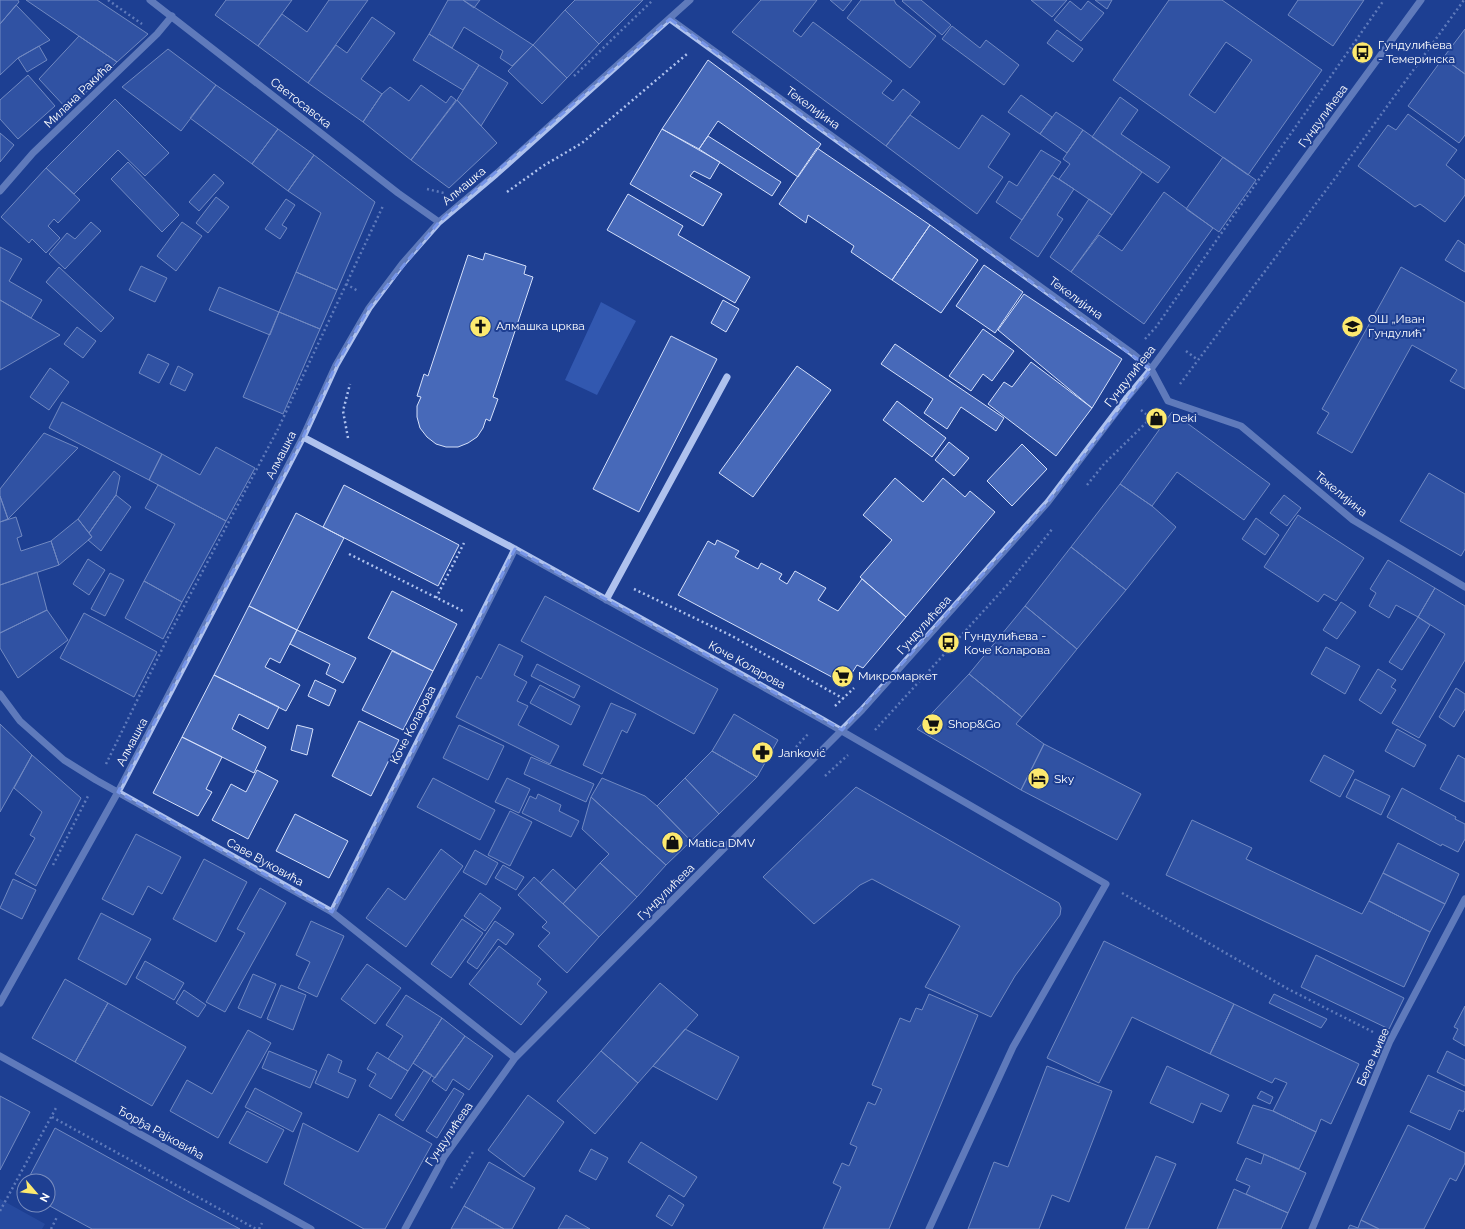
<svg xmlns="http://www.w3.org/2000/svg" width="1465" height="1229" viewBox="0 0 1465 1229" font-family="Raleway,sans-serif">
  <style>
    .green { fill: #3258b0 }
    .building { fill: #4769b9; stroke: #d5e0fa; fill-rule: evenodd }
    .lines { fill: none; stroke-linecap: round; stroke-linejoin: round }
    .path { stroke: #afc2ee; stroke-width: 2.5; stroke-dasharray: 2 3; stroke-linecap: butt }
    .minor { stroke: #afc2ee; stroke-width: 7 }
    .marked { fill: none; stroke: #7795e8; stroke-width: 3; stroke-dasharray: 8 5; stroke-linejoin: round }
    .labels { text-anchor: middle; stroke-width: 4; stroke-linejoin: round; paint-order: stroke }
    .poi-label { font-size: 12px; fill: #fff; stroke: #1e3f92; text-anchor: start }
    .street-label { font-size: 12px; fill: #fff; stroke: #1e3f92 }
  </style>
  <rect width="100%" height="100%" fill="#1e3f92"/>
  <path class="green" d="M601 302 636 321 597 395 565 380Z
    M0 1199 45 1224 42 1229H0Z"/>
  <path class="building" d="M0 0H18L19 2 0 24Z
    M26 0H97L148 34 117 62Z
    M226 0H292L258 46 215 15Z
    M329 0H368L308 83 258 46 282 14 307 32Z
    M448 0H463L533 45 512 66 500 58 503 51 464 27 452 48 429 34Z
    M463 0H480L474 8Z
    M575 0H643L599 44 565 10Z
    M761 0H817L793 31 801 37 813 22 892 81 882 93 893 101 903 89 920 102 886 146 732 32Z
    M830 0H852L843 11Z
    M861 0H894L896 4 936 36 910 68 847 18Z
    M903 0H921L951 25 942 35 902 1Z
    M1031 0H1067L1052 17Z
    M1095 0H1112L1107 9Z
    M1169 0H1222L1322 70 1248 175 1113 80ZM1226 42 1252 60 1215 113 1189 95Z
    M1298 0H1364L1333 46 1288 15Z
    M1070 1 1081 10 1088 1 1104 13 1081 41 1054 20Z
    M16 5 50 40 18 58 0 75V24Z
    M565 10 599 44 567 78 533 45Z
    M372 17 395 33 361 79 382 94 363 122 308 83 336 45 347 53Z
    M952 26 980 48 986 40 1019 65 1004 85 942 39Z
    M1465 29V74L1443 58Z
    M1057 30 1083 49 1073 62 1047 43Z
    M429 34 479 65 463 90 413 60Z
    M79 36 117 62 68 110 39 79Z
    M533 45 567 78 542 104 508 71Z
    M39 46 47 60 27 72 18 58Z
    M168 49 216 85 181 131 122 87Z
    M1443 58 1465 74V135L1459 143 1408 106Z
    M708 60 821 144 798 177 718 121 699 149 662 129Z
    M479 65 508 83 481 126 457 100Z
    M28 75 55 106 18 139 0 119V100Z
    M216 85 278 129 252 164 190 118Z
    M421 85 446 103 451 96 456 100 411 160 363 122 382 94 390 87 409 101Z
    M1021 95 1052 117 1040 134 1008 112Z
    M1120 97 1138 110 1121 134 1170 167 1158 183 1092 137Z
    M115 99 169 153 145 176 118 150 74 194 46 168Z
    M457 100 497 143 449 188 411 160Z
    M1056 112 1083 130 1067 153 1040 134Z
    M1408 114 1457 150 1446 165 1465 180V195L1445 222 1420 204 1415 207 1358 166 1388 125 1396 130Z
    M910 115 959 149 982 115 1010 134 988 167 1003 177 977 214 886 146Z
    M278 129 314 155 288 191 252 164Z
    M662 129 720 162 710 179 694 171 690 176 722 194 703 226 630 184Z
    M1083 130 1142 172 1112 215 1059 179 1070 164 1063 159Z
    M0 133 14 145 0 162Z
    M708 136 781 182 772 196 699 149Z
    M817 148 930 225 892 280 851 252 854 246 808 215 806 223 779 204Z
    M1041 150 1061 162 1022 220 996 202 1009 181 1017 186Z
    M314 155 375 202 337 290 296 272 321 213 288 191Z
    M1223 157 1256 180 1219 232 1186 209Z
    M128 162 179 215 162 232 111 179Z
    M46 168 80 200 58 223 54 219 48 226 60 238 46 253 32 239 29 243 1 217Z
    M214 174 224 183 199 211 189 202Z
    M1052 175 1074 189 1057 215 1063 219 1038 257 1010 238Z
    M1164 192 1213 228 1144 324 1071 272 1099 235 1122 251Z
    M628 194 683 226 678 235 750 277 735 303 607 230Z
    M216 197 229 207 208 233 196 223Z
    M286 199 295 205 282 225 287 228 280 239 265 229Z
    M1089 199 1112 215 1071 272 1050 257Z
    M91 222 101 231 65 269 49 254 67 233 75 239Z
    M182 222 202 236 176 271 157 256Z
    M930 225 978 260 941 313 892 280Z
    M1458 240 1465 245V272L1445 260Z
    M0 247 22 259 9 281 42 300 31 318 0 300Z
    M485 253 526 266 524 274 533 277 493 397 498 399 490 421 486 419 483 428 477 437 468 443 458 447H446L436 444 427 437 420 428 417 417V406L421 397 417 396 424 374 428 376 468 255 483 260Z
    M984 265 1023 292 995 333 956 306Z
    M141 266 167 278 155 302 129 290Z
    M59 267 114 318 101 332 46 282Z
    M1401 267 1465 303V389L1450 381 1457 370 1412 345 1352 453 1317 433 1329 413 1322 409Z
    M296 272 337 290 320 329 279 312Z
    M219 287 279 312 270 335 209 310Z
    M1024 294 1122 359 1092 408 998 330Z
    M0 300 60 335 0 370Z
    M723 300 739 309 726 332 711 323Z
    M279 312 320 329 283 414 243 397Z
    M77 327 96 341 83 358 64 344Z
    M983 329 1014 351 992 381 983 374 971 391 949 376Z
    M671 336 717 359 639 512 593 489Z
    M895 344 1004 418 996 431 961 407 947 429 924 413 933 399 881 364Z
    M148 354 169 364 159 383 139 373Z
    M1031 362 1092 408 1056 456 988 404 1004 382 1012 387Z
    M178 366 193 374 185 391 170 384Z
    M797 366 831 390 753 497 719 473Z
    M50 368 69 382 49 410 30 397Z
    M897 401 946 438 932 457 883 420Z
    M62 402 162 454 149 480 49 428Z
    M1172 412 1270 484 1244 520 1177 472 1152 506 1120 484Z
    M44 433 78 448 8 519 0 496V489Z
    M949 442 969 458 954 476 935 460Z
    M1022 444 1047 469 1012 506 987 481Z
    M216 447 255 468 226 521 149 480 162 454 200 475Z
    M114 471 120 476 116 495 89 533 78 519Z
    M1429 473 1465 494V549L1461 556 1400 521Z
    M895 478 923 502 943 478 965 497 970 491 995 512 906 617 860 577 892 540 863 515Z
    M1120 484 1152 506 1176 527 1126 590 1071 547Z
    M158 485 226 521 182 602 144 581 175 524 145 508Z
    M344 485 459 545 438 586 323 527Z
    M116 495 131 507 101 551 88 540 92 537 89 533Z
    M1284 495 1301 508 1287 526 1270 513Z
    M0 496 8 519 0 522Z
    M296 513 344 538 297 630 249 606Z
    M1298 515 1364 558 1336 601 1324 594 1318 602 1264 567Z
    M16 517 22 536 17 538 21 551 51 541 59 565 0 585V522Z
    M1256 518 1279 535 1265 555 1242 539Z
    M78 519 92 537 59 565 51 541Z
    M717 540 739 551 735 557 758 569 761 563 782 574 779 579 787 584 795 571 826 588 818 600 838 611 862 579 906 617 863 668 857 665 845 684 678 595 708 541 715 545Z
    M1071 547 1126 590 1077 649 1025 606Z
    M88 559 105 570 89 595 73 584Z
    M1388 560 1435 588 1418 617 1396 605 1389 618 1369 606 1376 593 1370 589Z
    M37 572 47 610 0 633V585Z
    M110 573 124 580 105 616 91 609Z
    M144 581 182 602 163 639 125 618Z
    M1435 588 1465 606V660L1419 738 1392 723 1445 634 1418 617Z
    M392 591 457 624 433 671 368 638Z
    M545 596 718 689 694 734 521 641Z
    M1341 602 1356 612 1337 639 1323 630Z
    M249 606 297 630 280 663 270 658 265 667 300 685 286 711 214 675Z
    M1025 606 1077 649 1022 717 969 674Z
    M47 610 68 640 18 678 0 648V633Z
    M84 613 157 652 134 697 60 658Z
    M1418 617 1430 625 1402 670 1389 662Z
    M297 630 356 658 343 683 326 674 330 664 290 644Z
    M499 644 523 656 514 675 527 682 517 701 528 706 518 725 559 746 550 764 456 717 477 676 481 679Z
    M1326 647 1360 666 1345 694 1311 674Z
    M392 651 433 671 403 730 362 710Z
    M537 664 580 686 574 698 531 676Z
    M1378 669 1396 680 1391 687 1396 690 1381 714 1359 700Z
    M969 674 1022 717 1016 724 1044 744 1021 790 917 729Z
    M214 675 279 707 268 729 239 714 232 729 266 747 254 773 182 737Z
    M315 680 336 690 329 706 308 696Z
    M540 685 580 706 571 725 530 703Z
    M1456 688 1465 694V709L1454 727 1439 717Z
    M611 703 636 714 627 733 622 730 602 774 583 765Z
    M734 714 778 740 757 777 712 751Z
    M359 721 399 740 371 796 332 776Z
    M0 724 32 755 0 812Z
    M297 725 313 729 307 755 291 750Z
    M459 725 504 746 488 780 443 758Z
    M1397 729 1426 745 1414 767 1385 751Z
    M182 737 222 757 206 789 212 792 198 816 153 793Z
    M1044 744 1141 794 1117 840 1021 790Z
    M712 751 757 777 719 814 685 778Z
    M32 755 81 798 36 886 15 874 35 838 30 835 42 812 14 788Z
    M1324 755 1354 771 1340 797 1310 781Z
    M1458 755 1465 759V802L1440 789Z
    M531 757 594 784 586 802 524 774Z
    M257 770 278 781 248 839 212 820 231 784 246 792Z
    M433 778 495 810 480 840 417 807Z
    M507 778 530 789 519 813 495 802Z
    M602 778 645 796 657 806 691 841 666 865 591 797Z
    M685 778 719 814 691 841 657 806Z
    M1355 779 1390 796 1381 815 1346 797Z
    M856 787 1059 903 1061 908 1060 915 1015 976 991 1017 925 987 960 926 872 879 860 885 814 924 763 877Z
    M1402 788 1456 817 1455 819 1465 824V839L1458 852 1442 844 1441 846 1387 817Z
    M538 794 561 805 559 811 579 821 571 837 522 813 530 796 536 799Z
    M591 797 666 865 637 897 600 863 609 854 582 829Z
    M510 811 532 822 510 866 488 855Z
    M295 814 348 841 329 878 276 851Z
    M1192 820 1252 848 1246 859 1362 914 1369 901 1430 932 1404 987 1166 875Z
    M136 834 181 857 162 894 148 886 133 915 102 899Z
    M1398 843 1459 874 1445 904 1383 873Z
    M441 849 463 866 406 947 366 918 388 888 405 900Z
    M475 850 498 863 486 885 463 872Z
    M204 859 247 882 216 942 173 919Z
    M600 863 637 897 599 937 563 904Z
    M503 865 524 877 516 890 495 878Z
    M553 869 576 890 563 904 540 883Z
    M1383 873 1445 904 1430 932 1369 901Z
    M534 877 599 937 567 973 538 946 550 933 542 927 547 922 518 895Z
    M13 879 36 890 22 919 0 908Z
    M260 888 286 903 225 1012 206 1002 245 933 237 929Z
    M480 893 501 908 485 931 464 916Z
    M101 913 151 939 126 985 78 959Z
    M462 919 483 933 451 978 431 964Z
    M311 921 344 936 317 997 298 988 310 962 296 955Z
    M495 921 514 934 506 945 498 939 477 969 467 962Z
    M1104 941 1234 1004 1210 1054 1132 1017 1099 1083 1047 1058Z
    M499 946 541 979 537 984 547 992 521 1025 469 984Z
    M1316 955 1404 998 1389 1029 1301 987Z
    M145 961 184 983 174 1000 136 978Z
    M367 964 401 988 375 1024 341 999Z
    M253 974 276 984 261 1018 238 1008Z
    M65 979 108 1003 75 1062 32 1038Z
    M660 983 698 1015 638 1083 601 1051Z
    M281 985 306 995 293 1030 267 1019Z
    M184 990 206 1005 198 1017 176 1003Z
    M929 994 978 1015 889 1229H823L841 1187 833 1183 842 1163 849 1166 857 1147 850 1144 868 1102 875 1105 882 1089 872 1085 900 1018 910 1022 916 1008 922 1010Z
    M1274 994 1327 1019 1321 1028 1269 1003Z
    M406 995 442 1018 408 1071 388 1059 403 1036 386 1025Z
    M108 1003 186 1047 152 1106 75 1062Z
    M1234 1004 1359 1064 1331 1124 1321 1119 1316 1132 1273 1111 1287 1083 1275 1078 1272 1083 1210 1054Z
    M1465 1006V1046L1453 1039 1458 1029 1454 1027Z
    M442 1018 465 1036 435 1078 413 1063Z
    M685 1029 739 1057 717 1100 653 1066Z
    M248 1030 271 1043 218 1138 170 1111 187 1080 212 1094Z
    M465 1036 493 1056 469 1090 453 1079 446 1091 432 1081Z
    M269 1051 317 1071 310 1088 262 1068Z
    M601 1051 638 1083 595 1134 557 1101Z
    M1447 1051 1465 1060V1086L1437 1072Z
    M377 1052 408 1071 391 1099 369 1086 376 1074 367 1069Z
    M328 1054 342 1061 338 1072 356 1080 348 1098 315 1083Z
    M1047 1066 1112 1091 1069 1202 1052 1195 1039 1229H968L994 1162 1008 1167Z
    M1167 1066 1229 1095 1221 1112 1201 1103 1193 1123 1150 1103Z
    M424 1070 432 1075 403 1121 395 1115Z
    M1428 1075 1465 1092V1108L1463 1112 1459 1110 1450 1130 1410 1112Z
    M255 1088 302 1113 293 1132 245 1107Z
    M454 1088 464 1094 437 1138 426 1131Z
    M1261 1091 1273 1097 1270 1104 1257 1098Z
    M528 1095 564 1122 524 1177 488 1150Z
    M0 1096 30 1112 0 1170Z
    M1253 1105 1273 1111 1316 1132 1299 1169 1237 1143Z
    M247 1111 284 1130 267 1163 229 1143Z
    M379 1114 432 1144 385 1229H364L284 1184 303 1123 358 1152Z
    M1408 1125 1465 1153V1163L1456 1181 1450 1178 1424 1229H1379L1361 1220Z
    M55 1128 191 1203 240 1229H92L48 1205V1181H27Z
    M641 1142 697 1177 684 1197 628 1162Z
    M591 1149 608 1158 596 1180 579 1171Z
    M1264 1154 1306 1173 1288 1213 1246 1194 1250 1186 1236 1180 1246 1158 1261 1164Z
    M1156 1156 1176 1164 1148 1229H1125Z
    M489 1162 535 1188 512 1229H504L464 1206Z
    M1234 1189 1288 1213 1281 1229H1217Z
    M669 1195 684 1205 672 1226 656 1216Z
    M464 1206 504 1229H451Z
    M566 1215 590 1229H558Z
    M1361 1220 1379 1229H1348L1350 1225 1358 1228Z"/>
  <g class="lines">
    <path class="path" d="M108 0 142 24
      M574 76 653 0
      M427 189 444 193
      M507 192 543 166 582 143 687 54
      M346 284 358 291
      M1145 339 1156 327 1384 0
      M1186 351 1198 360
      M1180 384 1336 177 1464 0
      M1141 410 1151 418
      M348 438 343 411 350 384
      M1087 485 1104 464 1155 414
      M349 554 463 611
      M634 589 732 636 844 699
      M436 598 464 543
      M835 706 854 688
      M875 730 1009 583 1053 528
      M796 747 809 733
      M106 764 172 629 278 429 383 206
      M825 776 848 755
      M53 865 88 796
      M1122 893 1288 989 1373 1032
      M52 1117 256 1229
      M451 1188 473 1152
      M0 1211 56 1108
      M51 1229 57 1217
      M259 1229 262 1223"/>
    <path class="minor" d="M150 0 398 193 439 222
      M670 19 1132 353 1151 369 1168 401 1241 426 1353 520 1465 587
      M0 191 33 153 157 34 172 16
      M303 437 515 549 821 719 1106 884 1013 1047 929 1229
      M606 600 727 377
      M0 694 20 721 64 760 96 780 332 912 515 1058
      M332 912 515 549
      M0 1003 118 792 303 437 336 365 369 308 402 264 439 222 496 174 690 0
      M0 1056 311 1229
      M405 1229 444 1157 515 1058 862 710 1048 502 1126 399 1151 369 1421 0
      M1312 1229 1390 1041 1465 899"/>
  </g>
  <path d="M0 0H1465V1229H0ZM670 19 1151 369 1048 502 842 730 515 549 332 912 118 792 303 437 336 365 369 308 439 222Z" fill="#1e3f92" fill-opacity=".55" fill-rule="evenodd"/>
  <path class="marked" d="M670 19 1151 369 1048 502 842 730 515 549 332 912 118 792 303 437 336 365 369 308 439 222Z"/>
  <defs>
    <symbol id="bus-disc" viewBox="-11 -11 22 22"><circle r="9.5" fill="#fce96f" stroke="#1e3f92"/><path d="M-5-6H5V4H4V6H2V4H-2V6H-4V4H-5ZM-3.5-4V0h7V-4ZM-3.5 1.2v1.5H-2V1.2ZM2 1.2v1.5H3.5V1.2Z" fill="#111"/></symbol>
    <symbol id="church-disc" viewBox="-11 -11 22 22"><circle r="9.5" fill="#fce96f" stroke="#1e3f92"/><path d="M-1.2-6h2.4v3.5h3.3v2.4h-3.3V6h-2.4V-.1h-3.3v-2.4h3.3Z" fill="#111"/></symbol>
    <symbol id="school-disc" viewBox="-11 -11 22 22"><circle r="9.5" fill="#fce96f" stroke="#1e3f92"/><path d="M0-5L7-2L0 1L-7-2ZM-4 1L0 2.5L4 1V4Q0 6-4 4Z" fill="#111"/></symbol>
    <symbol id="shop-disc" viewBox="-11 -11 22 22"><circle r="9.5" fill="#fce96f" stroke="#1e3f92"/><path d="M-5-2.5h2.3a2.7 3.5 0 0 1 5.4 0H5L5.5 6h-11ZM-1.5-2.5h3a1.5 2.3 0 0 0-3 0Z" fill="#111"/></symbol>
    <symbol id="supermarket-disc" viewBox="-11 -11 22 22"><circle r="9.5" fill="#fce96f" stroke="#1e3f92"/><path d="M-6-5.5h2.5l.6 2H6L4.5 2H-2.5L-4.4-4H-6ZM-1.5 3.2a1.3 1.3 0 1 0 .1 0ZM3 3.2a1.3 1.3 0 1 0 .1 0Z" fill="#111"/></symbol>
    <symbol id="pharmacy-disc" viewBox="-11 -11 22 22"><circle r="9.5" fill="#fce96f" stroke="#1e3f92"/><path d="M-2-6h4v4h4v4h-4v4h-4v-4h-4v-4h4Z" fill="#111"/></symbol>
    <symbol id="hotel-disc" viewBox="-11 -11 22 22"><circle r="9.5" fill="#fce96f" stroke="#1e3f92"/><path d="M-6-4.5h1.5V1H6V5H4.5V3h-9V5H-6ZM-4 0a1.8 1.8 0 1 1 3.6 0ZM.5 0V-2.5h3Q6-2.5 6 0Z" fill="#111"/></symbol>
  </defs>
  <g fill-rule="evenodd">
    <use href="#bus-disc" x="1350" y="40" width="25" height="25"/>
    <use href="#church-disc" x="468" y="314" width="25" height="25"/>
    <use href="#school-disc" x="1340" y="314" width="25" height="25"/>
    <use href="#shop-disc" x="1144" y="406" width="25" height="25"/>
    <use href="#bus-disc" x="936" y="630" width="25" height="25"/>
    <use href="#supermarket-disc" x="830" y="664" width="25" height="25"/>
    <use href="#supermarket-disc" x="920" y="712" width="25" height="25"/>
    <use href="#pharmacy-disc" x="750" y="740" width="25" height="25"/>
    <use href="#hotel-disc" x="1026" y="766" width="25" height="25"/>
    <use href="#shop-disc" x="660" y="830" width="25" height="25"/>
  </g>
  <g class="labels">
    <g class="poi-label">
      <text x="1378" y="49">Гундулићева<tspan x="1378" dy="14">- Темеринска</tspan></text>
      <text x="1368" y="323">ОШ „Иван<tspan x="1368" dy="14">Гундулић”</tspan></text>
      <text x="496" y="330">Алмашка црква</text>
      <text x="1172" y="422">Deki</text>
      <text x="964" y="640">Гундулићева -<tspan x="964" dy="14">Коче Коларова</tspan></text>
      <text x="858" y="680">Микромаркет</text>
      <text x="948" y="728">Shop&amp;Go</text>
      <text x="778" y="757">Janković</text>
      <text x="1054" y="783">Sky</text>
      <text x="688" y="847">Matica DMV</text>
    </g>
    <g class="street-label">
      <text transform="translate(78 95) rotate(-44)" y="4">Милана Ракића</text>
      <text transform="translate(301 103) rotate(38)" y="4">Светосавска</text>
      <text transform="translate(813 108) rotate(36)" y="4">Текелијина</text>
      <text transform="translate(1323 116) rotate(-54)" y="4">Гундулићева</text>
      <text transform="translate(464 186) rotate(-40)" y="4">Алмашка</text>
      <text transform="translate(1076 298) rotate(36)" y="4">Текелијина</text>
      <text transform="translate(1130 376) rotate(-52)" y="4">Гундулићева</text>
      <text transform="translate(281 455) rotate(-63)" y="4">Алмашка</text>
      <text transform="translate(1341 494) rotate(39)" y="4">Текелијина</text>
      <text transform="translate(924 625) rotate(-48)" y="4">Гундулићева</text>
      <text transform="translate(747 665) rotate(29)" y="4">Коче Коларова</text>
      <text transform="translate(413 725) rotate(-63)" y="4">Коче Коларова</text>
      <text transform="translate(132 742) rotate(-62)" y="4">Алмашка</text>
      <text transform="translate(265 862) rotate(29)" y="4">Саве Вуковића</text>
      <text transform="translate(666 892) rotate(-45)" y="4">Гундулићева</text>
      <text transform="translate(1373 1057) rotate(-66)" y="4">Беле њиве</text>
      <text transform="translate(161 1133) rotate(29)" y="4">Ђорђа Рајковића</text>
      <text transform="translate(449 1134) rotate(-56)" y="4">Гундулићева</text>
    </g>
  </g>
  <g transform="translate(36 1193) rotate(118)"><circle r="19" fill="#1e3f92" stroke="#788cbe"/>
  <path d="M0-3L7 15L0 10L-7 15Z" fill="#fce96f"/>
  <text y="-6" font-size="11" font-weight="bold" text-anchor="middle" fill="#ffffff">N</text>
  </g>
</svg>
